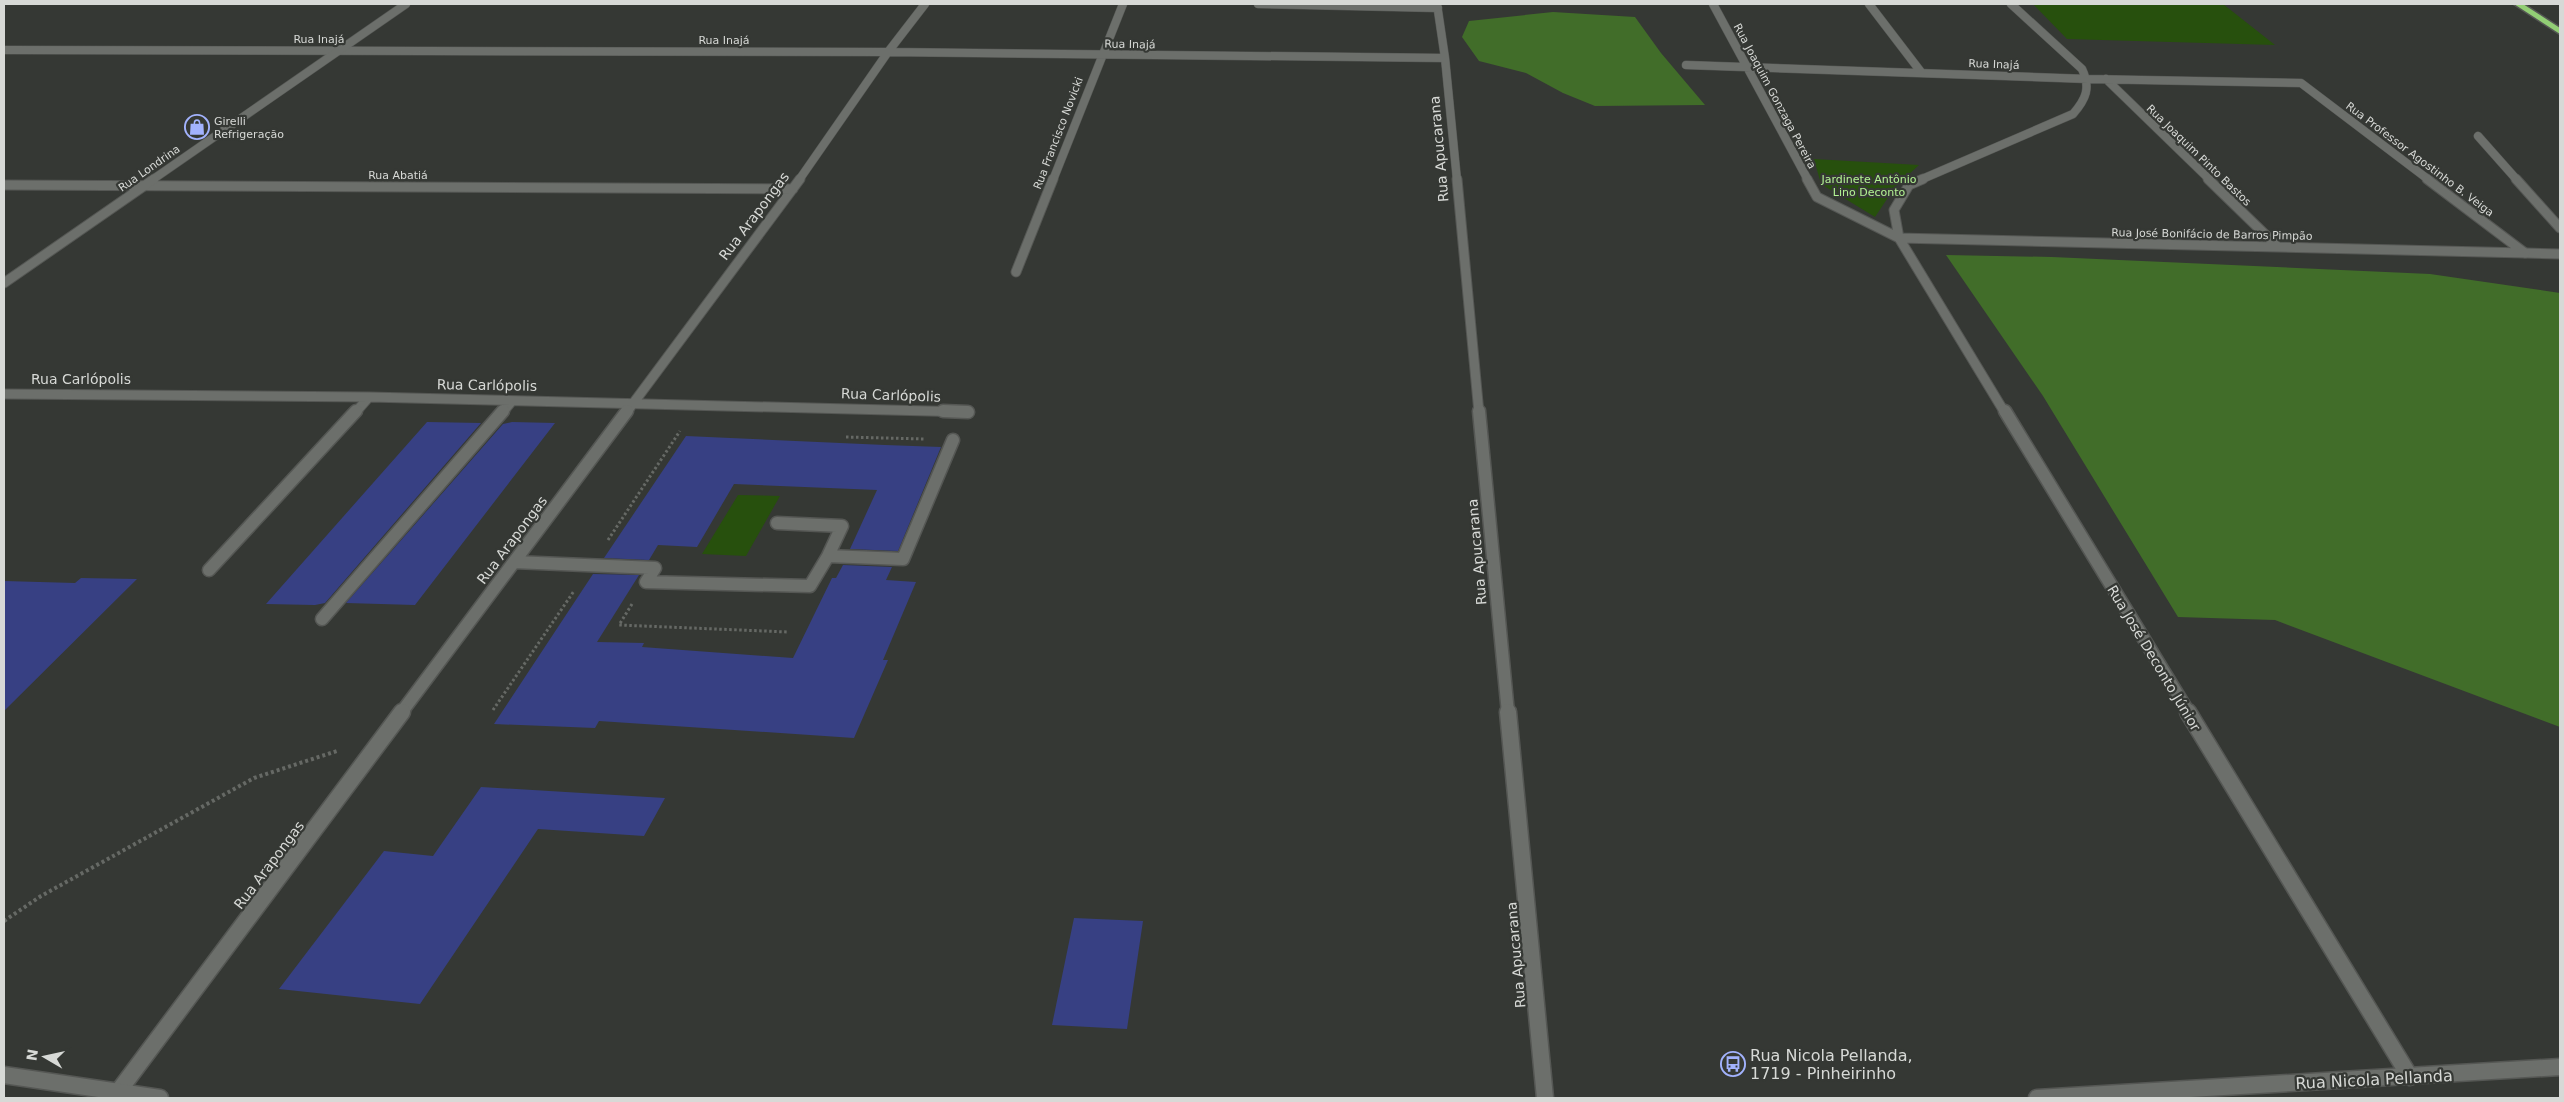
<svg xmlns="http://www.w3.org/2000/svg" width="2564" height="1102" viewBox="0 0 2564 1102" font-family="'DejaVu Sans',sans-serif">
  <style>
    .green { fill: #27500d }
    .forest { fill: #416d29 }
    .building { fill: #374083 }
    .lines { fill: none; stroke-linecap: round; stroke-linejoin: round }
    .service-far1-casing { stroke: #555754; stroke-width: 9 }
    .service-casing { stroke: #555754; stroke-width: 11 }
    .minor-far3-casing { stroke: #555754; stroke-width: 9 }
    .minor-far2-casing { stroke: #555754; stroke-width: 11 }
    .minor-far1-casing { stroke: #555754; stroke-width: 15 }
    .minor-casing { stroke: #555754; stroke-width: 19 }
    .tertiary-far1-casing { stroke: #555754; stroke-width: 9 }
    .tertiary-casing { stroke: #555754; stroke-width: 11 }
    .secondary-casing { stroke: #555754; stroke-width: 19 }
    .motorway-casing { stroke: #555754; stroke-width: 3 }
    .path-far1 { stroke: #666965; stroke-width: 3; stroke-dasharray: 2.5 2.5; stroke-linecap: butt }
    .path { stroke: #666965; stroke-width: 4; stroke-dasharray: 3 3; stroke-linecap: butt }
    .service-far1 { stroke: #6c6f6b; stroke-width: 8 }
    .service { stroke: #6c6f6b; stroke-width: 9 }
    .minor-far3 { stroke: #6c6f6b; stroke-width: 8 }
    .minor-far2 { stroke: #6c6f6b; stroke-width: 9 }
    .minor-far1 { stroke: #6c6f6b; stroke-width: 12 }
    .minor { stroke: #6c6f6b; stroke-width: 16 }
    .tertiary-far1 { stroke: #6c6f6b; stroke-width: 8 }
    .tertiary { stroke: #6c6f6b; stroke-width: 9 }
    .secondary { stroke: #6c6f6b; stroke-width: 16 }
    .motorway { fill: #92ce75; fill-rule: evenodd }
    .labels { text-anchor: middle; stroke-width: 4.5; stroke-linejoin: round; paint-order: stroke }
    .far-street-label { font-size: 11px; fill: #d7d9d6; stroke: #353834 }
    .far-poi-label { font-size: 11px; fill: #d7d9d6; stroke: #353834; text-anchor: start }
    .far-park-label { font-size: 11px; fill: #b3f394; stroke: #353834 }
    .street-label { font-size: 14px; fill: #d7d9d6; stroke: #353834 }
    .near-poi-label { font-size: 16px; fill: #d7d9d6; stroke: #353834; text-anchor: start }
    .near-street-label { font-size: 16px; fill: #d7d9d6; stroke: #353834 }
  </style>
  <rect width="100%" height="100%" fill="#353834"/>
  <path class="green" d="M2033 4H2223L2275 45 2067 39Z
    M1814 159 1919 165 1895 187 1875 217 1821 184Z
    M738 495 780 496 746 556 702 554Z"/>
  <path class="forest" d="M1553 12 1635 17 1661 53 1705 105 1595 106 1563 93 1526 73 1479 61 1462 37 1469 21Z
    M1946 255 2052 257 2430 274 2560 293V727L2275 620 2178 617 2043 396Z"/>
  <path class="building" d="M427 422 481 423 325 603 315 605 266 604Z
    M512 422 555 423 415 605 346 603 503 424Z
    M686 436 885 445 941 447 898 551 850 549 877 490 734 484 697 547 658 545 649 560 604 558Z
    M843 565 892 567 886 580 916 582 883 660H888L854 738 599 721 595 728 494 724 593 574 639 575 597 642 644 643 642 647 793 658 832 578H836Z
    M81 578 137 579 4 711V581L75 583Z
    M481 787 665 798 644 836 538 829 420 1004 279 989 384 851 433 856Z
    M1074 918 1143 921 1127 1029 1052 1025Z"/>
  <g class="lines">
    <defs>
      <path id="service-far1" d="M2478 136 2517 180"/>
      <path id="service" d="M2516 179 2560 228
        M2525 253 2560 254"/>
      <path id="minor-far3" d="M1258 4 1438 8
        M1437 4 1445 58 1457 180
        M1713 4 1808 180
        M1869 4 1921 72
        M4 50 888 52 1445 58
        M1686 65 2088 79 2301 83 2429 180
        M2106 79 2210 180
        M799 180 888 52 925 4
        M1053 180 1123 4
        M1920 180 2073 114C2086 99 2091 88 2082 69L2011 4"/>
      <path id="minor-far2" d="M1457 179 1479 413
        M1807 179 1817 197 1899 238 2525 253
        M1923 179 1909 185 1894 210 1899 238 2005 413
        M2208 179 2277 246
        M2427 179 2525 253
        M4 185 793 189
        M1016 272 1053 179
        M4 394 369 397 968 412
        M355 413 369 397
        M502 413 512 401
        M626 413 800 179"/>
      <path id="minor-far1" d="M943 411 968 412
        M1479 411 1508 713
        M2005 411 2189 713
        M777 523 842 526 828 556
        M514 562 655 568 646 582 810 586 828 556 903 559 953 440
        M209 570 356 411
        M322 619 503 411
        M401 713 627 411"/>
      <path id="minor" d="M1508 712 1545 1098
        M2188 712 2410 1077
        M118 1092 402 712"/>
      <path id="tertiary-far1" d="M152 180 406 4"/>
      <path id="tertiary" d="M4 283 154 179"/>
      <path id="secondary" d="M4 1075 160 1098
        M2037 1098 2560 1067"/>
      <path id="motorway" d="M2514 4H2523L2560 28V34Z"/>
    </defs>
    <use href="#service-far1" class="service-far1-casing"/>
    <use href="#service" class="service-casing"/>
    <use href="#minor-far3" class="minor-far3-casing"/>
    <use href="#minor-far2" class="minor-far2-casing"/>
    <use href="#minor-far1" class="minor-far1-casing"/>
    <use href="#minor" class="minor-casing"/>
    <use href="#tertiary-far1" class="tertiary-far1-casing"/>
    <use href="#tertiary" class="tertiary-casing"/>
    <use href="#secondary" class="secondary-casing"/>
    <use href="#motorway" class="motorway-casing"/>
    <path class="path-far1" d="M846 437 925 439
      M608 540 680 431
      M632 604 619 625 788 632
      M493 710 574 591"/>
    <path class="path" d="M4 921 41 896 254 778 337 751"/>
    <use href="#service-far1" class="service-far1"/>
    <use href="#service" class="service"/>
    <use href="#minor-far3" class="minor-far3"/>
    <use href="#minor-far2" class="minor-far2"/>
    <use href="#minor-far1" class="minor-far1"/>
    <use href="#minor" class="minor"/>
    <use href="#tertiary-far1" class="tertiary-far1"/>
    <use href="#tertiary" class="tertiary"/>
    <use href="#secondary" class="secondary"/>
    <use href="#motorway" class="motorway"/>
  </g>
  <defs>
    <symbol id="shop-ring" viewBox="-11 -11 22 22"><circle r="9.5" fill="#353834" stroke="#a2b2fd" stroke-width="1.5"/><path d="M-5-2.5h2.3a2.7 3.5 0 0 1 5.4 0H5L5.5 6h-11ZM-1.5-2.5h3a1.5 2.3 0 0 0-3 0Z" fill="#a2b2fd"/></symbol>
    <symbol id="bus-ring" viewBox="-11 -11 22 22"><circle r="9.5" fill="#353834" stroke="#a2b2fd" stroke-width="1.5"/><path d="M-5-6H5V4H4V6H2V4H-2V6H-4V4H-5ZM-3.5-4V0h7V-4ZM-3.5 1.2v1.5H-2V1.2ZM2 1.2v1.5H3.5V1.2Z" fill="#a2b2fd"/></symbol>
  </defs>
  <g fill-rule="evenodd">
    <use href="#shop-ring" x="183" y="113" width="28" height="28"/>
    <use href="#bus-ring" x="1719" y="1050" width="28" height="28"/>
  </g>
  <g class="labels">
    <g class="far-street-label">
      <text x="319" y="43">Rua Inajá</text>
      <text x="724" y="44">Rua Inajá</text>
      <text transform="translate(1130 44) rotate(1)" y="4">Rua Inajá</text>
      <text transform="translate(1994 64) rotate(2)" y="4">Rua Inajá</text>
      <text transform="translate(1775 96) rotate(62)" y="4">Rua Joaquim Gonzaga Pereira</text>
      <text transform="translate(1058 133) rotate(-69)" y="4">Rua Francisco Novicki</text>
      <text transform="translate(2199 155) rotate(44)" y="4">Rua Joaquim Pinto Bastos</text>
      <text transform="translate(2420 159) rotate(37)" y="4">Rua Professor Agostinho B. Veiga</text>
      <text transform="translate(149 168) rotate(-35)" y="4">Rua Londrina</text>
      <text x="398" y="179">Rua Abatiá</text>
      <text transform="translate(2212 234) rotate(1)" y="4">Rua José Bonifácio de Barros Pimpão</text>
    </g>
    <g class="far-poi-label">
      <text x="214" y="125">Girelli<tspan x="214" dy="13">Refrigeração</tspan></text>
    </g>
    <g class="far-park-label">
      <text x="1869" y="183">Jardinete Antônio<tspan x="1869" dy="13">Lino Deconto</tspan></text>
    </g>
    <g class="street-label">
      <text transform="translate(1439 149) rotate(-95)" y="5">Rua Apucarana</text>
      <text transform="translate(754 216) rotate(-53)" y="5">Rua Arapongas</text>
      <text x="81" y="384">Rua Carlópolis</text>
      <text transform="translate(487 385) rotate(1)" y="5">Rua Carlópolis</text>
      <text transform="translate(891 395) rotate(2)" y="5">Rua Carlópolis</text>
      <text transform="translate(512 540) rotate(-53)" y="5">Rua Arapongas</text>
      <text transform="translate(1477 552) rotate(-95)" y="5">Rua Apucarana</text>
      <text transform="translate(2154 658) rotate(59)" y="5">Rua José Deconto Júnior</text>
      <text transform="translate(269 865) rotate(-53)" y="5">Rua Arapongas</text>
      <text transform="translate(1516 955) rotate(-95)" y="5">Rua Apucarana</text>
    </g>
    <g class="near-poi-label">
      <text x="1750" y="1061">Rua Nicola Pellanda,<tspan x="1750" dy="18">1719 - Pinheirinho</tspan></text>
    </g>
    <g class="near-street-label">
      <text transform="translate(2374 1079) rotate(-3)" y="6">Rua Nicola Pellanda</text>
    </g>
  </g>
  <rect width="2564" height="1102" fill="none" stroke="#d7d9d6" stroke-width="10"/>
  <g transform="translate(45 1057) rotate(279)" stroke="#353834" stroke-width="4" paint-order="stroke">
  <path d="M0-4L9 19L0 12L-9 19Z" fill="#d7d9d6"/>
  <text y="-8" font-size="14" font-weight="bold" text-anchor="middle" fill="#d7d9d6">N</text>
  </g>
</svg>
